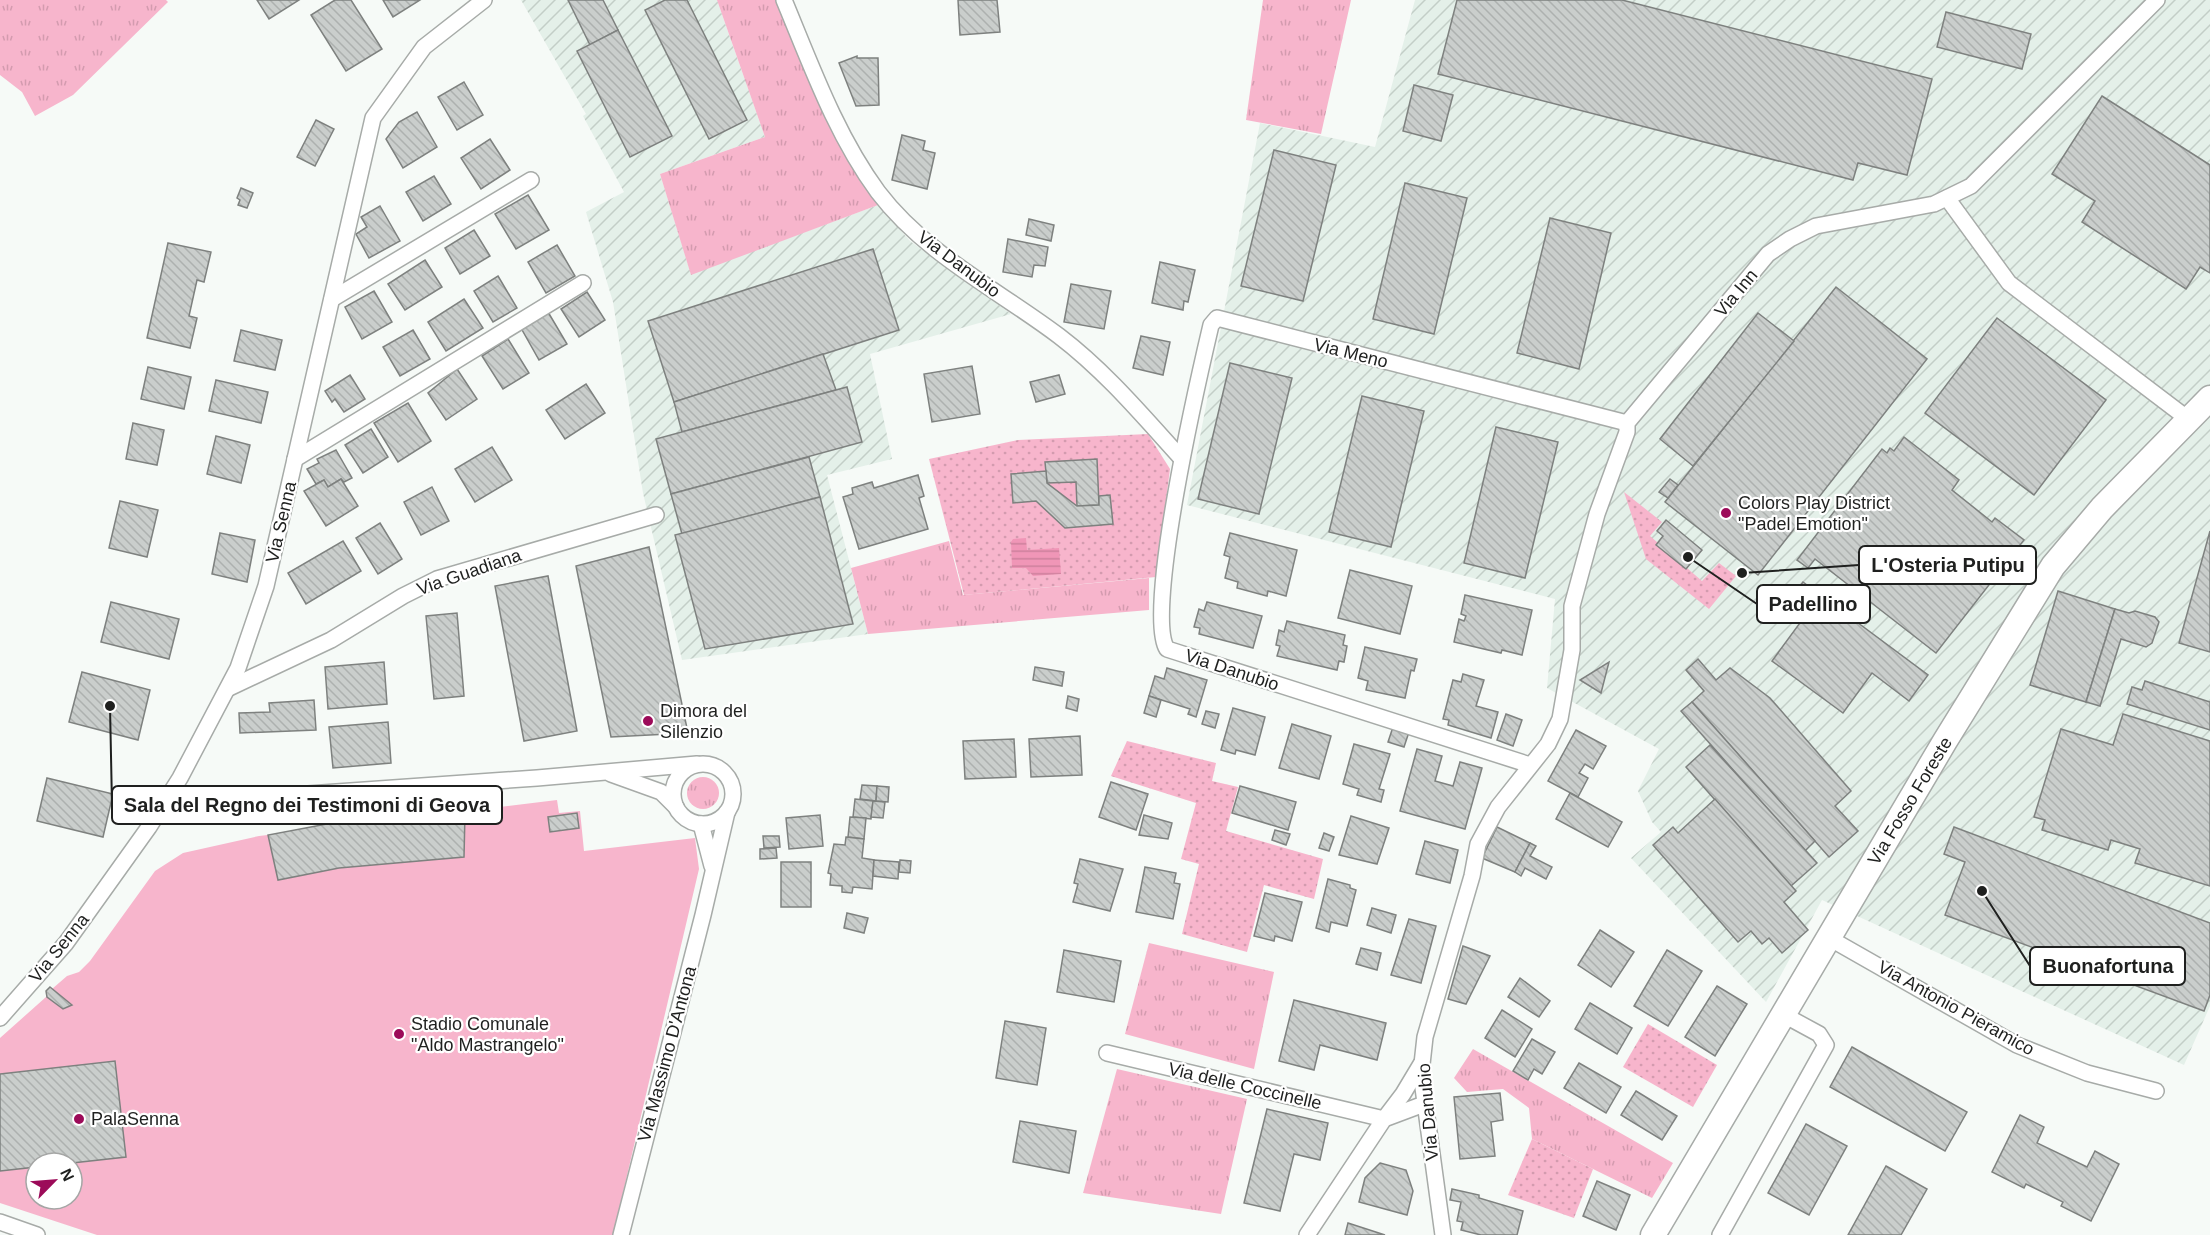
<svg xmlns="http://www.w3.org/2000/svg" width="2210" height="1235" font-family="Helvetica,sans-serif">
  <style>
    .industrial { fill: url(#industrial-furrows) }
    .grass { fill: url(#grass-tufts) }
    .park { fill: url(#park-dots) }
    .pitch { fill: #f7b5cc; fill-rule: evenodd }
    .water { fill: url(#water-rules) }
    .building { fill: url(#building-back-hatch); stroke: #7e817f; stroke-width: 1.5 }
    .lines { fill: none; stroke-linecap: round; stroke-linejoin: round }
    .minor-casing { stroke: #a7aba8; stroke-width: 18 }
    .primary-casing { stroke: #a7aba8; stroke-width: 27 }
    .minor { stroke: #fff; stroke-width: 15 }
    .primary { stroke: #fff; stroke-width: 24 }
    .poi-dot { fill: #9c0b59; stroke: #fff; stroke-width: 2 }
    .labels { text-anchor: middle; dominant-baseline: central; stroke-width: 4.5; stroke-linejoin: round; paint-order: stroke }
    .street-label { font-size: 18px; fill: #1f201f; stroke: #fff }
    .poi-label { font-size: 18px; fill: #1f201f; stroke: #fff; text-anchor: start }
    .leader { fill: none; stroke: #1f201f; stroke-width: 2 }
    .callout-dot { fill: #1f201f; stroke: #fff; stroke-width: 2 }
    .callout { fill: #fff; stroke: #1f201f; stroke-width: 2 }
    .callout-label { font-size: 20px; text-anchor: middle; font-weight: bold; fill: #1f201f }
  </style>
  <defs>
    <pattern id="industrial-furrows" width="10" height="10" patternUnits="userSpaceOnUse" patternTransform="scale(1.5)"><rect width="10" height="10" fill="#e4f0e9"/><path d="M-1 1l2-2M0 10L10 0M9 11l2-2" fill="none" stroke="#c3cec7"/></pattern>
    <pattern id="grass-tufts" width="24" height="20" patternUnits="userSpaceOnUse" patternTransform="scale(1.5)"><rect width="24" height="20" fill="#f7b5cc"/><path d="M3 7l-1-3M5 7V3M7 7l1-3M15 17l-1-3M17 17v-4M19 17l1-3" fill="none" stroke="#d39baf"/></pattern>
    <pattern id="park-dots" width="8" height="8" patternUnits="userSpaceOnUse" patternTransform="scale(1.5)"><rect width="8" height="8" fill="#f7b5cc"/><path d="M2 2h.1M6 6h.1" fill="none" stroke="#d39baf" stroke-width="1.8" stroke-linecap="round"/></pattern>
    <pattern id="water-rules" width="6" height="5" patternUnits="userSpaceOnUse" patternTransform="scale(1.5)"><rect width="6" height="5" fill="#f096b7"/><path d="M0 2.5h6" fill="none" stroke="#cd819d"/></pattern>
    <pattern id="building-back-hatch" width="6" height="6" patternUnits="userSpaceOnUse" patternTransform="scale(1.5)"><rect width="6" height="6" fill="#cacecc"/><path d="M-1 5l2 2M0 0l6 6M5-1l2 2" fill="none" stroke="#adb1af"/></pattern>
  </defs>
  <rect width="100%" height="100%" fill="#f6faf7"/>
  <g class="industrial">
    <polygon points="521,0 717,0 765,137 660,174 691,274 878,205 910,241 1011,314 870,354 892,459 827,475 868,634 682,660 643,493 613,302 586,212 624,192 583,116 586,114"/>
    <polygon points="1415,0 2210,0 2210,1006 2184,1065 1822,900 1766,1002 1631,858 1661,832 1652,822 1638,791 1659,749 1547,688 1555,599 1187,505 1260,123 1375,147"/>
  </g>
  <g class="grass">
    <polygon points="0,0 166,0 168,2 73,95 35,116 22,92 0,75"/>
    <polygon points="717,0 781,0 825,112 878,205 691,275 660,174 765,137"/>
    <polygon points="1263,0 1351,0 1321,134 1246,120"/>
    <polygon points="949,541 963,595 1149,578 1149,610 868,634 851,568"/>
    <circle cx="703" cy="793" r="16"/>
    <polygon points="1149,943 1274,972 1254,1069 1125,1034"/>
    <polygon points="1473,1049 1673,1163 1652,1198 1532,1139 1529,1108 1503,1089 1467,1092 1454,1078"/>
    <polygon points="1117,1069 1247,1099 1221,1214 1083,1193"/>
  </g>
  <g class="park">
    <polygon points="1148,434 1170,469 1156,577 964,595 929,459 1018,440"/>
    <polygon points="1624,492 1662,522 1650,536 1702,581 1719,563 1736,576 1709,609 1646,559"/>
    <polygon points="1127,741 1216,763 1212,781 1238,787 1226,831 1323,859 1314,899 1264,885 1247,952 1182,934 1199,864 1181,859 1196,803 1111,776"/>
    <polygon points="1648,1024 1717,1065 1693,1107 1623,1067"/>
    <polygon points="1532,1139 1593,1169 1574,1218 1508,1195"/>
  </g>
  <path class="pitch" d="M557 800 559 813 580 811 584 851 695 838 699 869 613 1235H97L0 1203V1038L46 997V991L50 987 52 989 67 976 79 972 90 961 155 871 183 853 259 836ZM36 1163H72V1199H36Z"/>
  <polygon class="water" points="1026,538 1027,550 1059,548 1061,574 1033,576 1026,568 1012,568 1011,542 1013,539"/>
  <g class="building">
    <polygon points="257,0 299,0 269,19"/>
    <polygon points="335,0 351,0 382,49 346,71 311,15"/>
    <polygon points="383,0 420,0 393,17"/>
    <polygon points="568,0 603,0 618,30 590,45"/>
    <polygon points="665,0 687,0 747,120 709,139 645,10"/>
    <polygon points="958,0 997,0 1000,32 960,35"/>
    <polygon points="1457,0 1622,0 1932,79 1907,175 1858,163 1853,180 1438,74"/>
    <polygon points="1946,12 2031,34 2022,69 1937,47"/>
    <polygon points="618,30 672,136 630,157 577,51"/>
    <polygon points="857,56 857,58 878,58 879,105 856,106 839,63"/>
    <polygon points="464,82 483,115 457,130 438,97"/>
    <polygon points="1414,85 1453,95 1441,141 1403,131"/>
    <polygon points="2102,96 2210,165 2210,273 2200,267 2186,289 2082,222 2095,201 2052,174"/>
    <polygon points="417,112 437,147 403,168 386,139 399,122"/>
    <polygon points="316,120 334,129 315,166 297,157"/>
    <polygon points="902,135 925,141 923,150 935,153 927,189 892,180"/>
    <polygon points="490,139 510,170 481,189 461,158"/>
    <polygon points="1274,150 1336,165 1303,301 1241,286"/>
    <polygon points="434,176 451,204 423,221 406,192"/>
    <polygon points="1405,183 1467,198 1434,334 1373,319"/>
    <polygon points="241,188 253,193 247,208 238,205 240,200 237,198"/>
    <polygon points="528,195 549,230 516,249 495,214"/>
    <polygon points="380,206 400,241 369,258 356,234 367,227 361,217"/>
    <polygon points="1550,218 1611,233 1579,369 1517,353"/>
    <polygon points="1029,219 1054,225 1051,241 1026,235"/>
    <polygon points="474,230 490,256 460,274 445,248"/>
    <polygon points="1008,239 1048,247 1045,266 1034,265 1032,277 1003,272"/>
    <polygon points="168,243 211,252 204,282 197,280 189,316 197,318 190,348 147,338"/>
    <polygon points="557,245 575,276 546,293 528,262"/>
    <polygon points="873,249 899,330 674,402 648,321"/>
    <polygon points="425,260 442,287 405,310 388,284"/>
    <polygon points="1160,262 1195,270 1188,302 1184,301 1183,310 1152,303"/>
    <polygon points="498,276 517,308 493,322 474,291"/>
    <polygon points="1071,284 1111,291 1104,329 1064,322"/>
    <polygon points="1836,287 1927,359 1758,575 1665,502"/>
    <polygon points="374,291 392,322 362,339 345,307"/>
    <polygon points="587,292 605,320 579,337 561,309"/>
    <polygon points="464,299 483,328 446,351 428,322"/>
    <polygon points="548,312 567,344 539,360 521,328"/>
    <polygon points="1758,313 1794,341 1693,466 1660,439"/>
    <polygon points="1997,318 2106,400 2034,495 1925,413"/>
    <polygon points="241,330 282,340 275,370 234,361"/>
    <polygon points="413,330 430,359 400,376 383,347"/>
    <polygon points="1141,336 1170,342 1163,375 1133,368"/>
    <polygon points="508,339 529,373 503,389 482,356"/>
    <polygon points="823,354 836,390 682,432 674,402"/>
    <polygon points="1230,363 1292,378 1259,514 1198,499"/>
    <polygon points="972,366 980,414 932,422 924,374"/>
    <polygon points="148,367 191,377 184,409 141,399"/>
    <polygon points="457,369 477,399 446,420 428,393"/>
    <polygon points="350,375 365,399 344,412 335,399 332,402 325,391"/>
    <polygon points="1059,375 1065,394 1036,402 1030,382"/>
    <polygon points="216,380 268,392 261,423 209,411"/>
    <polygon points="586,384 605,413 565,439 546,410"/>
    <polygon points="847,387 862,442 671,494 656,439"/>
    <polygon points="1362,396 1424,411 1391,547 1329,532"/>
    <polygon points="408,403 431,441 398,462 374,423"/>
    <polygon points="133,423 164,430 157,465 126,459"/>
    <polygon points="1496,427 1558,442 1525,578 1464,563"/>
    <polygon points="371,429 388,457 363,473 345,445"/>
    <polygon points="216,436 250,445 241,483 207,474"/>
    <polygon points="1904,437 1959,480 1952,490 1992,522 1995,518 2024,540 1936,653 1815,559 1808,568 1797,560 1882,449 1887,453 1890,448 1894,451"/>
    <polygon points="492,447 512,480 475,502 455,469"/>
    <polygon points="336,450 352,478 344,482 341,479 328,487 324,480 316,484 307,469 319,463 317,459"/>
    <polygon points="809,457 820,497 682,534 671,494"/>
    <polygon points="1097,459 1099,505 1077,506 1076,482 1047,483 1045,462"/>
    <polygon points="1046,471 1047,483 1077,506 1099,505 1099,496 1110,495 1113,524 1065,528 1036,501 1013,503 1011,474"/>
    <polygon points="918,475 924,496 919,498 928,529 859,549 843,497 853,494 852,488 872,482 874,488"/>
    <polygon points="341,479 358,506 326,526 304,491 324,480 328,487"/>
    <polygon points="1670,479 1678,485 1668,498 1659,492"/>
    <polygon points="432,487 449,521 421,535 404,502"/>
    <polygon points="820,497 853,624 705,649 675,535"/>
    <polygon points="120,501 158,510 147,557 109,548"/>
    <polygon points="1666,520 1702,550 1686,569 1656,545 1663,536 1657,531"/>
    <polygon points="380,523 402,559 378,574 356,538"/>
    <polygon points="2210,531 2210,652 2179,643"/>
    <polygon points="220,533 255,540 247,582 212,574"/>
    <polygon points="1230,533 1297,550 1286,596 1268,591 1267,596 1237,588 1238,582 1225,578 1230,557 1224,555"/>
    <polygon points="343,541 361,571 306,604 288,573"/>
    <polygon points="649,547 688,733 611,737 576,566"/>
    <polygon points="1350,570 1412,586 1400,634 1338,618"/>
    <polygon points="548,576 577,731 524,741 495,586"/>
    <polygon points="1803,582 1928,675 1909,701 1872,673 1843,713 1772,661 1811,608 1793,595"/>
    <polygon points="2058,591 2115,609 2086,702 2030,685"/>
    <polygon points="1465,595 1532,610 1522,655 1502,650 1501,653 1454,642 1459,619 1464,621 1466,616 1461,614"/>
    <polygon points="111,602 179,619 169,659 101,642"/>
    <polygon points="1207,602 1262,616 1253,648 1199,634 1200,628 1194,627 1199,609 1204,611"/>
    <polygon points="2115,609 2129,613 2135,611 2155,617 2159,622 2152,643 2146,647 2121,639 2100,706 2086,702"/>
    <polygon points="457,613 464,696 434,699 426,616"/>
    <polygon points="1287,621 1345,635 1343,645 1347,646 1344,662 1339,661 1337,670 1277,656 1280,646 1276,645 1279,630 1284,632"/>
    <polygon points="1365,647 1417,659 1414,671 1411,670 1405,698 1366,690 1368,681 1358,678"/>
    <polygon points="1698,659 1716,680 1730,668 1770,698 1851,791 1835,806 1858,831 1829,857 1692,702 1704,691 1686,670"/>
    <polygon points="384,662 387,704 328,709 325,667"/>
    <polygon points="1609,662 1601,693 1580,680"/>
    <polygon points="1035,667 1064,672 1062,686 1033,680"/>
    <polygon points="1167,668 1207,680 1196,717 1188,714 1190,709 1149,696 1155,676 1164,679"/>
    <polygon points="82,672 150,690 138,740 69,722"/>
    <polygon points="1463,674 1484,680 1476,706 1498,712 1491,738 1448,725 1449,720 1443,719 1453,680 1461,682"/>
    <polygon points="2145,681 2210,702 2210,730 2127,704 2132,687 2142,690"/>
    <polygon points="1068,696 1079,699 1077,711 1066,708"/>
    <polygon points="1149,696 1161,700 1156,717 1144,713"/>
    <polygon points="314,700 316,730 240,733 239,713 270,712 269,703"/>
    <polygon points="1692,702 1815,841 1805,851 1681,711"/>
    <polygon points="1233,708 1265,717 1255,755 1236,750 1235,754 1221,750"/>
    <polygon points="1206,711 1219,714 1215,728 1202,724"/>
    <polygon points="1506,714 1522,720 1513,746 1497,740"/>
    <polygon points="2123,714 2210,741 2210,886 2135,863 2140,849 2111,840 2108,850 2042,830 2045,820 2034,817 2061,729 2113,745"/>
    <polygon points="388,722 391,763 333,768 329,727"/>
    <polygon points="1292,724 1331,736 1319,779 1279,768"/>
    <polygon points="1393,727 1409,732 1404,747 1388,742"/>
    <polygon points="1576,730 1606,746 1593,769 1585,764 1579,773 1588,778 1578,797 1548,781"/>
    <polygon points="1080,736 1082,775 1031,777 1029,739"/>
    <polygon points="1014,739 1016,777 965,779 963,741"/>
    <polygon points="1354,744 1390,754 1379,789 1384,790 1381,802 1357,795 1359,789 1343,784"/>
    <polygon points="1710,745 1817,863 1791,886 1686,767"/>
    <polygon points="1417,749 1442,756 1435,781 1453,786 1460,762 1482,768 1465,829 1400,811"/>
    <polygon points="47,778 113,794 103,837 37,821"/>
    <polygon points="1111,782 1148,794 1136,830 1099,817"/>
    <polygon points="862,785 877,786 876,801 860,799"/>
    <polygon points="877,786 889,787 888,802 876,801"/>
    <polygon points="1240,786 1296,802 1288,830 1232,813"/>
    <polygon points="1570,793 1622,822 1608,847 1556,819"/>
    <polygon points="855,799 873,801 871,819 853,817"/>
    <polygon points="1715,799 1796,891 1784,902 1808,930 1782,953 1769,938 1762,944 1751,931 1738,942 1653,845 1673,827 1678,833"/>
    <polygon points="873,801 885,802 883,818 871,817"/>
    <polygon points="465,813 464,857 339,868 278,880 268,835 332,823"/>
    <polygon points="577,813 579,828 550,832 548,817"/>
    <polygon points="820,815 823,846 789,849 786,818"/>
    <polygon points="1144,815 1172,823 1168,839 1139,835"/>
    <polygon points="1351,816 1389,828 1377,864 1339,855"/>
    <polygon points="850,817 866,818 864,839 848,837"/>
    <polygon points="1497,827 1530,843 1515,872 1482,858"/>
    <polygon points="1954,827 2210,923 2210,995 2204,1011 1945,915 1965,862 1944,854"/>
    <polygon points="1275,830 1290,834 1286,845 1272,840"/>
    <polygon points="1324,833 1334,837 1329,851 1319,848"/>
    <polygon points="763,836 779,836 780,847 764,848"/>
    <polygon points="846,837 864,839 862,858 874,860 872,889 853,887 852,893 842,892 842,886 830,885 831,874 828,873 834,844 845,845"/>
    <polygon points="1425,841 1458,850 1450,883 1416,874"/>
    <polygon points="1530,843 1536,846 1530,856 1552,867 1546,879 1525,868 1521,876 1515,872"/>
    <polygon points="776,848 777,858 760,859 760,849"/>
    <polygon points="1080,859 1123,869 1110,911 1073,902 1078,884 1074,883"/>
    <polygon points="874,860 899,862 898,879 873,876"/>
    <polygon points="900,860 911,861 910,873 899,872"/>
    <rect x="781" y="862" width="30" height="45"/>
    <polygon points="1145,867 1176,873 1174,883 1180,884 1173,919 1136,912"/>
    <polygon points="1328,879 1350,885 1350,888 1356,890 1347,926 1331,922 1329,932 1316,928"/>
    <polygon points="1265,893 1302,902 1292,941 1275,936 1274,941 1254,936"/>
    <polygon points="1372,908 1396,915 1391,933 1367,925"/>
    <polygon points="847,913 868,918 864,933 844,928"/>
    <polygon points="1409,919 1436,926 1421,983 1391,975"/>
    <polygon points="1600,930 1634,952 1611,987 1578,965"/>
    <polygon points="1463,946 1490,956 1466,1004 1448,999"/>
    <polygon points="1361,948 1381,953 1377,970 1356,964"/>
    <polygon points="1064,950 1121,961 1114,1002 1057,992"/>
    <polygon points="1667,950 1702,971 1668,1026 1634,1006"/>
    <polygon points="1520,978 1550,1001 1539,1017 1508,997"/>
    <polygon points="1717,986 1747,1004 1715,1056 1685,1037"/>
    <polygon points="50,987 72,1005 63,1009 47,997 46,991"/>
    <polygon points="1294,1000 1386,1023 1377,1060 1320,1045 1314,1070 1279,1061"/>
    <polygon points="1590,1003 1632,1028 1617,1054 1575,1029"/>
    <polygon points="1502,1010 1532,1029 1515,1057 1485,1038"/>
    <polygon points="1005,1021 1046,1028 1037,1085 996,1078"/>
    <polygon points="1532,1039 1555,1052 1542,1074 1534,1069 1528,1080 1513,1071"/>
    <polygon points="1852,1047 1967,1112 1945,1151 1830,1087"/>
    <polygon points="115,1061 126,1157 72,1163 36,1163 36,1167 0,1171 0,1074"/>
    <polygon points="1579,1063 1621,1087 1606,1113 1564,1088"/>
    <polygon points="1636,1091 1677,1116 1662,1140 1621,1115"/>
    <polygon points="1500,1093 1503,1120 1491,1122 1495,1156 1460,1159 1454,1097"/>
    <polygon points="1267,1109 1328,1123 1320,1160 1294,1154 1280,1211 1244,1203"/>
    <polygon points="2020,1115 2044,1127 2037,1143 2087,1167 2095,1151 2119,1164 2091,1221 2061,1206 2063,1202 2026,1184 2024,1188 1992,1172"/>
    <polygon points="1020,1121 1076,1131 1069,1173 1013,1162"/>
    <polygon points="1806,1124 1847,1146 1809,1215 1768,1193"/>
    <polygon points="1380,1163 1406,1170 1413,1191 1407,1215 1359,1202 1365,1178"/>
    <polygon points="1886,1166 1927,1189 1901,1235 1848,1235"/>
    <polygon points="1597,1181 1630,1195 1616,1230 1583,1216"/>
    <polygon points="1452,1189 1479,1195 1479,1198 1523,1211 1517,1235 1481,1235 1461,1230 1463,1222 1457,1221 1461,1202 1450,1200"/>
    <polygon points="1348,1223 1385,1235 1345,1235"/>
  </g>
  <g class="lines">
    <defs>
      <g id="minor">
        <path d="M784 0C811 65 836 135 878 192 925 254 998 290 1059 336 1105 371 1142 415 1181 458"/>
        <polyline points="1947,198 2009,283 2188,419"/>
        <polyline points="332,299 531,180"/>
        <polyline points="295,459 583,283"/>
        <polyline points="229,688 331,640 403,596 437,579 656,515"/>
        <circle cx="703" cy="794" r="30"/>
        <path d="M1530 765 1167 649C1144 614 1199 376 1211 325L1217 318 1627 423"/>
        <polyline points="611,774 661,792 676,807"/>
        <polyline points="164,804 537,778 697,764"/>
        <polyline points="701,824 712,866"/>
        <polyline points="1829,938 2017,1045 2087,1073 2156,1091"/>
        <polyline points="0,1018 66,943 149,827 180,778 238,668 266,586 373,118 424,47 484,0"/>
        <polyline points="1107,1053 1384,1119 1403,1094 1421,1064"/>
        <polyline points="0,1222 37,1235"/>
        <polyline points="621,1235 703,915 727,812"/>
        <polyline points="1307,1235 1384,1119 1424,1104"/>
        <polyline points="1443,1235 1421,1073 1425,1037 1472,876 1478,844 1498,807 1548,744 1560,719 1572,650 1572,606 1597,514 1627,432 1627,423 1768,254 1790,239 1816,226 1934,204 1971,186 2157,0"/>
        <polyline points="1720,1235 1826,1045 1819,1034 1784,1015"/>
      </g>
      <polyline id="primary" points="1653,1235 1945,741 2053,566 2102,508 2210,398"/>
    </defs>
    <use href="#minor" class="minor-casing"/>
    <use href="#primary" class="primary-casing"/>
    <use href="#minor" class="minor"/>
    <use href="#primary" class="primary"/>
  </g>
  <g class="poi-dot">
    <circle cx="1726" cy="513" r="6"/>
    <circle cx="648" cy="721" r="6"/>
    <circle cx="399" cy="1034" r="6"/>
    <circle cx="79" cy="1119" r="6"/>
  </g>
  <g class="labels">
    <g class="street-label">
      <text transform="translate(959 264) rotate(37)">Via Danubio</text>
      <text transform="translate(1736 293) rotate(-50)">Via Inn</text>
      <text transform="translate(1351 353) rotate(14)">Via Meno</text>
      <text transform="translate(281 522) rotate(-77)">Via Senna</text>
      <text transform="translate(469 572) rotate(-19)">Via Guadiana</text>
      <text transform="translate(1232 670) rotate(18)">Via Danubio</text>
      <text transform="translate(1910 801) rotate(-59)">Via Fosso Foreste</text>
      <text transform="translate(59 948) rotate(-51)">Via Senna</text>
      <text transform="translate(1956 1008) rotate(29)">Via Antonio Pieramico</text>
      <text transform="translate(667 1054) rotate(-75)">Via Massimo D'Antona</text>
      <text transform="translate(1245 1086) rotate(13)">Via delle Coccinelle</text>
      <text transform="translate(1428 1112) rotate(-95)">Via Danubio</text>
    </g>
    <g class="poi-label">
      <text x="1738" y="503">Colors Play District<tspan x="1738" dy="21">"Padel Emotion"</tspan></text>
      <text x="660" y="711">Dimora del<tspan x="660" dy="21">Silenzio</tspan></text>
      <text x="411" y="1024">Stadio Comunale<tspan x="411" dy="21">"Aldo Mastrangelo"</tspan></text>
      <text x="91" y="1119">PalaSenna</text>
    </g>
  </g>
  <path class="leader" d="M1742 573L1859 565M1688 557L1757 604M110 706L112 805M1982 891L2030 966"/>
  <g class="callout-dot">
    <circle cx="1742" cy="573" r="6"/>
    <circle cx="1688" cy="557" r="6"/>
    <circle cx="110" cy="706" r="6"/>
    <circle cx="1982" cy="891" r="6"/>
  </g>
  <g class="callout">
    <rect x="1859" y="546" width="177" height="38" rx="6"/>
    <rect x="1757" y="585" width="113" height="38" rx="6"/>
    <rect x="112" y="786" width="390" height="38" rx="6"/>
    <rect x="2030" y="947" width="155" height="38" rx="6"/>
  </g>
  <g class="callout-label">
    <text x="1948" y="572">L'Osteria Putipu</text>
    <text x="1813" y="611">Padellino</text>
    <text x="307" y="812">Sala del Regno dei Testimoni di Geova</text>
    <text x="2108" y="973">Buonafortuna</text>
  </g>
  <g transform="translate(54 1181) rotate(65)"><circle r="28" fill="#ffffff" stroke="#a5a6a5" stroke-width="1.5"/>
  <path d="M0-4.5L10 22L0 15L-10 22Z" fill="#9c0b59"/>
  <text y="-9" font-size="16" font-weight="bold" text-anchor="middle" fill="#1f201f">N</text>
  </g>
</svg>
